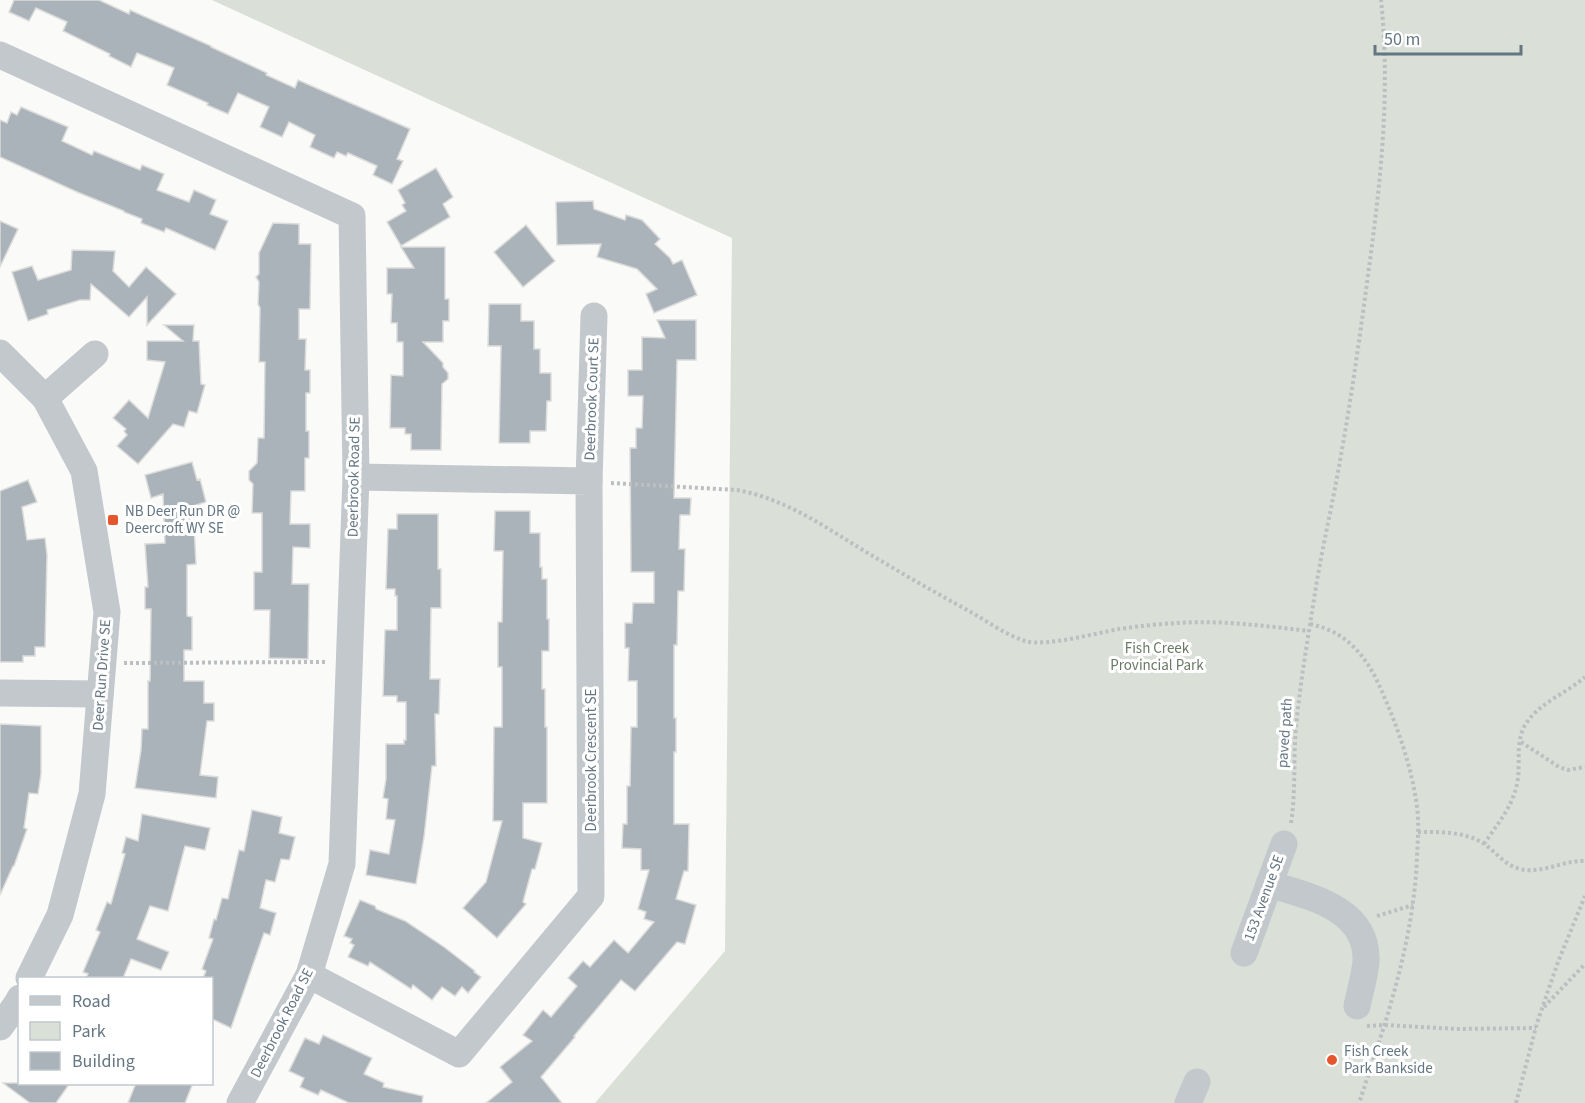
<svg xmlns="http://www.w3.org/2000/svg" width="1585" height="1103" font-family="'Source Sans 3',sans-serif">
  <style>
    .green { fill: #dadfd7 }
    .building { fill: #aab3b9; stroke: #dcdcda; stroke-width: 1.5 }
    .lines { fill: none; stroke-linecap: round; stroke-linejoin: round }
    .path { stroke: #bbbfc2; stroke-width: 4; stroke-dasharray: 3 3; stroke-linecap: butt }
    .minor { stroke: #c3c8cc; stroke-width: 27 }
    .poi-dot { fill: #e4572e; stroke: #fff; stroke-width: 2 }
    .labels { text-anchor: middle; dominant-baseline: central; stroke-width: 6; stroke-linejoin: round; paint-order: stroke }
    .street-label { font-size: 15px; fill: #657683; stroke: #fff }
    .poi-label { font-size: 15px; fill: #657683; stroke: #fff; text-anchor: start }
    .park-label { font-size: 15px; fill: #687a64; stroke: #fff }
  </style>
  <rect width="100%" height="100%" fill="#fafaf8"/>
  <polygon class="green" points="212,0 1585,0 1585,1103 595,1103 725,951 732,238"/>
  <g class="building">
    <polygon points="14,0 99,0 129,14 130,10 211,46 211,47 267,73 266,75 295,88 298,80 410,129 397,159 403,161 392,184 373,175 377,166 348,153 346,156 337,152 334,158 310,147 315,135 289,122 282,137 260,127 269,107 238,93 228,114 207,105 208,103 167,85 174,68 137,53 131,67 109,56 110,54 63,31 67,22 36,8 29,21 9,12"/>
    <polygon points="21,107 68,127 62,141 92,155 94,151 140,170 142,165 164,174 157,190 189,202 194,190 216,200 210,214 228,221 215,250 166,228 164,232 141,223 142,219 124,212 124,211 77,192 0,157 0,120 7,123 11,112 17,115"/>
    <polygon points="436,168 453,197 443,204 450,217 401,246 387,222 406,211 402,205 405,203 398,190"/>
    <polygon points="593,201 594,209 625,220 626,215 642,220 660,239 655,244 670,258 673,264 682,260 697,295 654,313 646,294 657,289 637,269 597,257 601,244 557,245 556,202"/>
    <polygon points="0,221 18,229 0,267"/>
    <polygon points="273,223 299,224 299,244 311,244 310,309 299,309 299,339 306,339 305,370 310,370 310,393 306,393 306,431 309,431 309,458 305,458 305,491 291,491 290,524 310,524 310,548 293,547 292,584 309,584 308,659 269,658 270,610 254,610 254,572 262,572 262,513 252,513 253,484 249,480 249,471 257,463 258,438 264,438 265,362 259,362 260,308 258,304 259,282 256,277 259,274 259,253"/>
    <polygon points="526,225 555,261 523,287 494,252"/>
    <polygon points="401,247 445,247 445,299 449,299 449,321 443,321 443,342 423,342 443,363 443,367 448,373 448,379 442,384 441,450 411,450 411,434 405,434 405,428 390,428 391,375 403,376 403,342 397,342 397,323 391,323 392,294 387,294 387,268 414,268"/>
    <polygon points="72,250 115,251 113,271 129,287 146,267 176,294 147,325 147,297 129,317 91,284 90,300 80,300 47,310 48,314 28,321 12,272 32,266 38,280 71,270"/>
    <polygon points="489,304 521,304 521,321 534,321 534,349 540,349 540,373 551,373 551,401 547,401 546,431 530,431 530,443 499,443 501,346 488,346"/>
    <polygon points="657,320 696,320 696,360 677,360 674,498 691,498 690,515 680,515 679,549 685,549 684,591 678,591 677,645 674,645 674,718 676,718 676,752 674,752 674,824 689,824 688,871 684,871 676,899 696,905 685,944 677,942 635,991 621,980 574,1036 575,1037 541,1077 562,1103 486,1103 512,1082 500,1067 532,1041 523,1035 543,1010 551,1017 577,986 568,978 583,961 590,967 614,940 628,953 654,922 644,919 646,912 638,909 649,870 641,870 641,849 622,848 623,824 627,824 627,786 630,786 631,727 637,727 637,681 628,681 629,648 625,648 625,623 632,623 633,603 654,603 654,572 631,572 630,448 636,448 636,428 642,428 643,396 628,396 628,370 642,370 642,337 665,338"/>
    <polygon points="164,325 194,325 193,341 199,341 201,384 205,385 197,413 189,411 184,427 173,424 138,464 117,446 127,435 124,431 126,429 113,418 129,400 148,418 165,362 147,360 147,341 183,341"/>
    <polygon points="192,462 197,480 200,479 206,502 193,506 196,564 187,565 187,616 192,617 192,650 184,650 184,681 204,681 204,703 214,703 214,721 207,721 200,775 218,777 216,798 135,788 141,750 142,729 148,729 148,681 150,681 151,609 145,609 145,587 148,587 145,544 165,543 163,494 151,498 145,475"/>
    <polygon points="28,480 37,502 22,507 27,540 45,538 47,555 45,647 35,647 35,656 23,656 23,662 0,662 0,491"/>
    <polygon points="495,511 530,511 530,533 540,533 540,567 542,567 542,579 547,579 547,619 549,619 549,651 542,651 542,689 545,689 545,727 547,727 547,803 523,803 523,838 542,843 535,869 532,869 523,902 526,904 497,938 463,908 486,882 502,821 493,821 494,727 502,727 502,667 498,667 498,622 502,622 503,551 494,551"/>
    <polygon points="397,514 438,514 438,569 441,569 441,608 431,608 430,679 440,679 439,714 435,714 436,766 432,766 424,837 416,884 366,875 370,850 389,854 395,820 386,819 388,799 383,798 386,779 386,744 404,744 404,740 406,740 406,702 397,702 397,696 383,696 385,630 397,630 397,596 395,596 395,589 386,589 388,529 397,529"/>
    <polygon points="0,724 41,726 41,774 38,794 29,793 24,828 27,829 14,866 13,866 0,895"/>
    <polygon points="252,810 282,817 279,833 295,837 290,858 289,860 281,859 275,882 266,880 260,908 276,913 270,935 264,933 231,1028 212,1019 212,978 203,978 206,971 202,969 213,939 209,938 214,919 216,920 222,898 228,899 239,850 244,851"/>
    <polygon points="142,814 210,828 205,850 185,846 168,911 150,906 137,939 169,952 161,970 131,959 123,978 86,978 88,974 83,972 100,932 96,930 107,902 111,904 125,854 122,853 126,837 138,841"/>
    <polygon points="360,900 375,906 376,909 405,921 444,947 475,971 474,972 481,977 468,993 462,987 455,996 442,987 432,1000 413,985 411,989 370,962 368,966 348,957 354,945 350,943 352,939 344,936"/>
    <polygon points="323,1035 372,1058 364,1074 384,1083 383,1087 423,1096 422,1103 349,1103 321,1090 318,1095 300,1087 304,1078 289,1071 305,1038 319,1044"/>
    <polygon points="3,1083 70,1083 56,1103 30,1103"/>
    <polygon points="136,1083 193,1083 185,1103 128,1103"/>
  </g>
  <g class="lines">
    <g class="path">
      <path d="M611 483 737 490C787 499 828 529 871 555 903 574 936 593 969 611 987 621 1006 635 1025 641 1045 647 1097 633 1119 629 1139 626 1159 624 1178 623 1223 620 1265 626 1309 631"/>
      <path d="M1310 624C1353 633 1371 664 1386 701 1400 734 1412 770 1417 806 1419 822 1418 839 1417 856 1414 941 1386 1022 1359 1103"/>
      <polyline points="124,663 327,662"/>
      <polyline points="1521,742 1559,767 1568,770 1585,767"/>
      <path d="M1291 823C1296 792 1293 760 1296 728 1300 683 1308 638 1315 593 1321 554 1330 516 1337 477 1351 403 1361 328 1371 253 1382 169 1390 85 1381 0"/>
      <path d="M1418 832C1441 832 1466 831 1486 845 1498 855 1508 868 1525 870 1546 872 1565 860 1585 861"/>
      <path d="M1484 844C1498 823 1515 804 1518 778 1520 762 1516 743 1524 727 1537 703 1566 694 1585 677"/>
      <polyline points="1377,916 1413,905"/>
      <polyline points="1544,1007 1585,964"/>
      <polyline points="1367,1026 1385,1025 1457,1029 1536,1028"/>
      <polyline points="1516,1103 1537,1023 1558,962 1585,896"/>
    </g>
    <g class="minor">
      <polyline points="0,55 352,216 356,477 342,864 309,975 240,1103"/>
      <polyline points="0,353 45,398 84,471 107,612 92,794 60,915 29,978"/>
      <polyline points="45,398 95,354"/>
      <polyline points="589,481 594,316"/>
      <polyline points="0,693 100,694"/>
      <path d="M1269 884C1308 896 1368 908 1366 961 1365 976 1360 991 1357 1006"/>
      <polyline points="1244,953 1284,844"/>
      <polyline points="309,975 459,1054 591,896 589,481 356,477"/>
      <polyline points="0,1027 16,1005 20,998"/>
      <polyline points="1188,1103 1197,1082"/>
    </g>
  </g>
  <g class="poi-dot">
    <rect x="107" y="514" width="12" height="12" rx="3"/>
    <circle cx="1332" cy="1060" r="6"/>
  </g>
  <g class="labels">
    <g class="street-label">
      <text transform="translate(592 399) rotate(-88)">Deerbrook Court SE</text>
      <text transform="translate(354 477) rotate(-89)">Deerbrook Road SE</text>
      <text transform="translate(102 675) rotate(-86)">Deer Run Drive SE</text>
      <text transform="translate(1285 733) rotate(-86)">paved path</text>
      <text transform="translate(591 760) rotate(-90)">Deerbrook Crescent SE</text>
      <text transform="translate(1264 898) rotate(-70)">153 Avenue SE</text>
      <text transform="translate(282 1023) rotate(-63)">Deerbrook Road SE</text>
    </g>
    <g class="poi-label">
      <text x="125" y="511">NB Deer Run DR @<tspan x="125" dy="17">Deercroft WY SE</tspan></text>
      <text x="1344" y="1051">Fish Creek<tspan x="1344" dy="17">Park Bankside</tspan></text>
    </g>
    <g class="park-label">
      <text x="1157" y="648">Fish Creek<tspan x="1157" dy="17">Provincial Park</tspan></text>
    </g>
  </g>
  <rect x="18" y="977" width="195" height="108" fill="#ffffff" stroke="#c1c8cd" stroke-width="1.5"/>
  <rect x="30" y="996" width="30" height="9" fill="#c3c8cc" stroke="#c1c8cd" stroke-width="1.5"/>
  <text x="72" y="1007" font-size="18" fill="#657683">Road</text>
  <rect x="30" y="1022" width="30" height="18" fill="#dadfd7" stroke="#c1c8cd" stroke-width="1.5"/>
  <text x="72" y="1037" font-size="18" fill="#657683">Park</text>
  <rect x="30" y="1052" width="30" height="18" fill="#aab3b9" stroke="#c1c8cd" stroke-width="1.5"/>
  <text x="72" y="1067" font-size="18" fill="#657683">Building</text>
  <path d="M1375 45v9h146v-9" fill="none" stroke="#657683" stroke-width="3"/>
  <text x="1384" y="45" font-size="18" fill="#657683" stroke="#ffffff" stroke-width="4.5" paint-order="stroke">50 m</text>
</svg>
